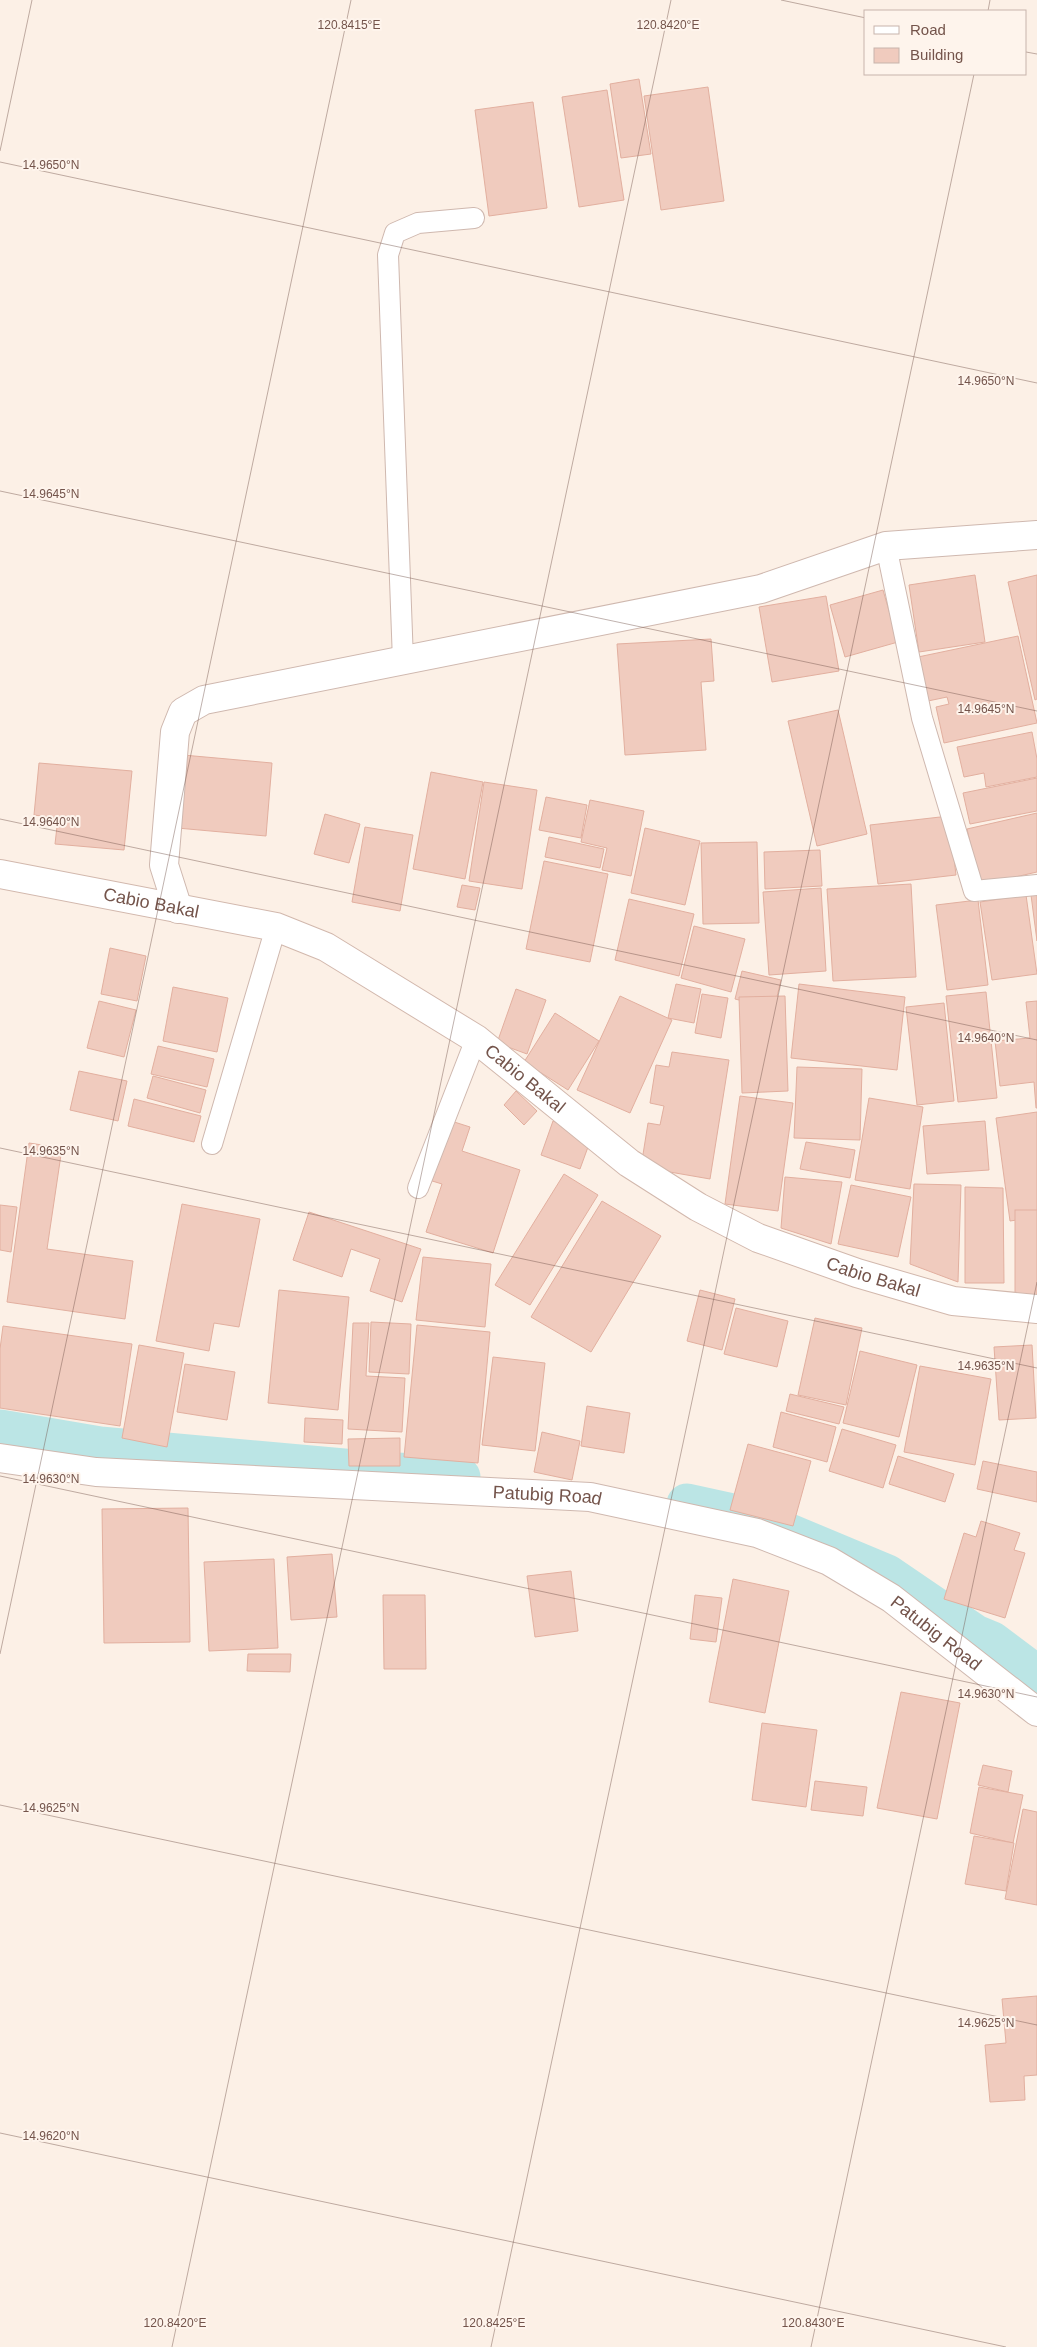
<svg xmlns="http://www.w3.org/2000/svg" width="1037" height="2347" font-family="Helvetica,sans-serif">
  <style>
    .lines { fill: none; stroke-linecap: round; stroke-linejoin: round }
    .canal { stroke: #bbe5e5; stroke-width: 41 }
    .building { fill: #f0cbbe; stroke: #e2af9f }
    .lane-casing { stroke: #cfb8af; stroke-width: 22 }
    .street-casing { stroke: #cfb8af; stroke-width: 30 }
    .secondary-casing { stroke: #d2b8ad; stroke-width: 30 }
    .lane { stroke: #fff; stroke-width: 20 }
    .street { stroke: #fff; stroke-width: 28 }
    .secondary { stroke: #fff; stroke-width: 28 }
    .ticks { fill: none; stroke: #74544b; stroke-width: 1; stroke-opacity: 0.45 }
    .labels { text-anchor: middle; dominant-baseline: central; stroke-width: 4; stroke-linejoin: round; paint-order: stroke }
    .street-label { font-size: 18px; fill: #74544b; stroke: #fef4ec }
    .ticks-label { font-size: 12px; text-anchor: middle; fill: #74544b; stroke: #fef4ec; stroke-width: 4; stroke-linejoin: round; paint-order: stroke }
  </style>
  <rect width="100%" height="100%" fill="#fcf0e6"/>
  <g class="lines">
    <g class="canal">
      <polyline points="0,1430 100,1447 366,1471 460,1477"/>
      <polyline points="687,1504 751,1518 887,1575 975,1635 992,1642 1037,1676"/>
    </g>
  </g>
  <g class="building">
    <polygon points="639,79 651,154 621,158 610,84"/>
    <polygon points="708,87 724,201 661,210 644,96"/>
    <polygon points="607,90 624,200 579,207 562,97"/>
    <polygon points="533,102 547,208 489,216 475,110"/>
    <polygon points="975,575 985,642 919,652 909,585"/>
    <polygon points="1037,575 1037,699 1035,700 1008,582"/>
    <polygon points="883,590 898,642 845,657 830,605"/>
    <polygon points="826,596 839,671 772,682 759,607"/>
    <polygon points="1018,636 1037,723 944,743 936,707 949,704 947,697 928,701 918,657"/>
    <polygon points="711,639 714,681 701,682 706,750 625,755 617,644"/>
    <polygon points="838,710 867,834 817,846 788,721"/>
    <polygon points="1032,732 1037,759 1037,777 986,787 984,773 964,777 957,747"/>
    <polygon points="183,755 272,763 266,836 177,828"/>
    <polygon points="39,763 132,771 124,850 55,844 58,818 34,815"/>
    <polygon points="431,772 483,782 465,879 413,869"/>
    <polygon points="1037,778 1037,811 970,824 963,793"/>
    <polygon points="484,782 537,790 522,889 469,881"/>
    <polygon points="546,797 587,805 581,838 539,830"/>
    <polygon points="590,800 644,811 631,876 602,870 607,848 581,842"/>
    <polygon points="1037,813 1037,872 980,885 967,829"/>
    <polygon points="325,814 360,824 349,863 314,854"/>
    <polygon points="949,816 956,875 878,884 870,825"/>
    <polygon points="365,827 413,835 400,911 352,902"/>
    <polygon points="645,828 700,841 685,905 631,893"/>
    <polygon points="549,837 604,849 600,868 545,857"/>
    <polygon points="757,842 759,923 703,924 701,843"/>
    <polygon points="820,850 822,886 765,889 764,852"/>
    <polygon points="544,861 608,874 590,962 526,949"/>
    <polygon points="911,884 916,977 833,981 827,889"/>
    <polygon points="462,885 480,888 475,910 457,907"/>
    <polygon points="821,888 826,971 769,975 763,892"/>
    <polygon points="1037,894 1037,941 1031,895"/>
    <polygon points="1026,895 1037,974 992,980 980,902"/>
    <polygon points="629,899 694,914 679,976 615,960"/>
    <polygon points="978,900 988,985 947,990 936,905"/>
    <polygon points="694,926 745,939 731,992 681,978"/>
    <polygon points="110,948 146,956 137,1001 101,994"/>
    <polygon points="742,971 781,980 774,1009 735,999"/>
    <polygon points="676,984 701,989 694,1023 668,1018"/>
    <polygon points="799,984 905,997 897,1070 791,1058"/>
    <polygon points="173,987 228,998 217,1052 163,1041"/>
    <polygon points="516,989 546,1000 527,1054 497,1043"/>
    <polygon points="986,992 997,1098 958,1102 946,996"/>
    <polygon points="702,994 728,998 721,1038 695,1033"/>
    <polygon points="620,996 672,1020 630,1113 577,1090"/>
    <polygon points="785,996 788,1091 742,1093 739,997"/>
    <polygon points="99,1001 136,1010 124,1057 87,1048"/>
    <polygon points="1037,1001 1037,1108 1036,1108 1034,1082 1000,1086 995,1041 1030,1038 1026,1002"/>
    <polygon points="944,1003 954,1101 917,1105 906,1007"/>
    <polygon points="555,1013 599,1041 568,1090 524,1062"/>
    <polygon points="158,1046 214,1059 207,1087 151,1074"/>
    <polygon points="672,1052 729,1060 710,1179 641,1167 648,1123 660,1125 664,1106 650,1103 656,1065 669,1067"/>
    <polygon points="797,1067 862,1069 860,1140 794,1138"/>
    <polygon points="79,1071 127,1081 118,1121 70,1110"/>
    <polygon points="153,1076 206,1090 200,1113 147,1098"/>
    <polygon points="516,1091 537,1111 524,1125 504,1105"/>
    <polygon points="740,1096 793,1103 778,1211 725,1204"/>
    <polygon points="869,1098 923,1107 910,1189 855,1180"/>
    <polygon points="134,1099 201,1116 194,1142 128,1126"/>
    <polygon points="1037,1112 1037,1217 1010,1221 996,1118"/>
    <polygon points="448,1120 470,1127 462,1151 520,1170 493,1253 426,1232 442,1184 429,1180"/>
    <polygon points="553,1121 592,1136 580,1169 541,1155"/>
    <polygon points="985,1121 989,1170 927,1174 923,1126"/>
    <polygon points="806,1142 855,1150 850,1178 800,1169"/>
    <polygon points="29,1143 62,1148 47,1249 133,1261 125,1319 7,1302"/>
    <polygon points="564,1174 598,1195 530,1305 495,1285"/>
    <polygon points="785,1177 842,1182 831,1244 781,1228"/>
    <polygon points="914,1184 961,1185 958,1282 910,1264"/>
    <polygon points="851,1185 911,1197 898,1257 838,1244"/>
    <polygon points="965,1187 1003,1188 1004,1283 965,1283"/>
    <polygon points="602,1201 661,1236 591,1352 531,1317"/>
    <polygon points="182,1204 260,1219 239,1327 214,1323 209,1351 156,1341"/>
    <polygon points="0,1205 17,1207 11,1252 0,1250"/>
    <rect x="1015" y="1210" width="22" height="90"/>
    <polygon points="309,1212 421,1249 402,1302 370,1291 380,1259 351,1249 342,1277 293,1260"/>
    <polygon points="423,1257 491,1264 485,1327 416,1320"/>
    <polygon points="279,1290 349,1297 338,1410 268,1403"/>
    <polygon points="700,1290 735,1299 722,1350 687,1341"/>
    <polygon points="736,1308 788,1321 777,1367 724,1354"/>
    <polygon points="815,1318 862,1328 846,1405 798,1395"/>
    <polygon points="371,1322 411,1324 409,1374 369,1372"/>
    <polygon points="353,1323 369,1323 366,1376 405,1378 402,1432 348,1429"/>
    <polygon points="417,1325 490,1332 478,1463 404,1457"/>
    <polygon points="3,1326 132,1344 120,1426 0,1408 0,1349"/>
    <polygon points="139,1345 184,1353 167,1447 122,1438"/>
    <polygon points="1032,1345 1036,1418 999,1420 994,1347"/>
    <polygon points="860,1351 917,1365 899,1437 843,1423"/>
    <polygon points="493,1357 545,1363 535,1451 482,1445"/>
    <polygon points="185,1364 235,1372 227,1420 177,1412"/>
    <polygon points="920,1366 991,1379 975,1465 904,1452"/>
    <polygon points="790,1394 844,1407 839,1424 786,1411"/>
    <polygon points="587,1406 630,1413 624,1453 581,1446"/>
    <polygon points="781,1412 836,1427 827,1462 773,1447"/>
    <polygon points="305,1418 343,1420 342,1444 304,1442"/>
    <polygon points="842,1429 896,1445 883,1488 829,1471"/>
    <polygon points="542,1432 580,1441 572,1480 534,1472"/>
    <polygon points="400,1438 400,1466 349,1466 348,1439"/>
    <polygon points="748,1444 811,1461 793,1526 730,1510"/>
    <polygon points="898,1456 954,1474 945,1502 889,1484"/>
    <polygon points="983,1461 1037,1472 1037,1502 977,1489"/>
    <polygon points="188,1508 190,1642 104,1643 102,1509"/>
    <polygon points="981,1521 1020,1533 1014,1550 1025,1553 1005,1618 944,1599 964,1533 976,1537"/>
    <polygon points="332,1554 337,1617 291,1620 287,1557"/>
    <polygon points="274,1559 278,1648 209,1651 204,1562"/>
    <polygon points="571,1571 578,1631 535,1637 527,1576"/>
    <polygon points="733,1579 789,1591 765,1713 709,1702"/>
    <polygon points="383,1595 425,1595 426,1669 384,1669"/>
    <polygon points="695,1595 722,1598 716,1642 690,1639"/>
    <polygon points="248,1654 291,1654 290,1672 247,1671"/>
    <polygon points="901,1692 960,1703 937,1819 877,1808"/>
    <polygon points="762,1723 817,1730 806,1807 752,1800"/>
    <polygon points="983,1765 1012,1771 1008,1792 978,1785"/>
    <polygon points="815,1781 867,1787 863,1816 811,1810"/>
    <polygon points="979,1787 1023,1795 1013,1843 970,1833"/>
    <polygon points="1023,1809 1037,1812 1037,1905 1005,1899"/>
    <polygon points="974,1836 1014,1843 1006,1891 965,1884"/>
    <polygon points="1037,1996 1037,2075 1024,2076 1025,2100 990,2102 985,2045 1006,2043 1002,1999"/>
  </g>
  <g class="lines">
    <defs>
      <g id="lane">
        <polyline points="886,546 922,718 974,891 1037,885"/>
        <polyline points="403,661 388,255 395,233 418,223 474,218"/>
        <polyline points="212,1144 276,927"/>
        <polyline points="418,1188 476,1039"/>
      </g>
      <g id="street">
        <polyline points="178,909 164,865 175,732 183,712 204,700 761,589 886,546 1037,535"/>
        <path id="s1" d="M0 1458 96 1472 590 1497 757 1533 829 1561 891 1598 1037 1712"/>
      </g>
      <g id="secondary">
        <path id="s2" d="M0 874 276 927 326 947 476 1039 629 1163 698 1207 758 1238 857 1273 953 1301 1037 1309"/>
      </g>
    </defs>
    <use href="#lane" class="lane-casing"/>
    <use href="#street" class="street-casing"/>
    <use href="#secondary" class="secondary-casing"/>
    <use href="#lane" class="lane"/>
    <use href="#street" class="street"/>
    <use href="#secondary" class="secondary"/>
  </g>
  <path class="ticks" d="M781 0 866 18M988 11 990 0M1026 52 1037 54M0 151 32 0M0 162 1037 383M0 491 1037 711M0 819 1037 1040M0 1148 1037 1368M0 1476 1037 1697M0 1654 351 0M0 1805 1037 2025M0 2133 1006 2347M172 2347 671 0M491 2347 974 74M811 2347 1037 1282"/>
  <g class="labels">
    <g class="street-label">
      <text stroke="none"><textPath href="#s2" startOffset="154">Cabio Bakal</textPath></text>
      <text stroke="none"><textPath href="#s2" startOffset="574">Cabio Bakal</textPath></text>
      <text stroke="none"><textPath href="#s2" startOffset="979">Cabio Bakal</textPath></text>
      <text stroke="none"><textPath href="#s1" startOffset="549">Patubig Road</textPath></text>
      <text stroke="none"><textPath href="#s1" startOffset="969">Patubig Road</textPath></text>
    </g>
  </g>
  <g class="ticks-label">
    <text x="349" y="29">120.8415°E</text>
    <text x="668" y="29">120.8420°E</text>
    <text x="51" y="169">14.9650°N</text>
    <text x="986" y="385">14.9650°N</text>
    <text x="51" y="498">14.9645°N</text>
    <text x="986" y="713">14.9645°N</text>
    <text x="51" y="826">14.9640°N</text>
    <text x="986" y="1042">14.9640°N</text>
    <text x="51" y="1155">14.9635°N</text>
    <text x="986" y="1370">14.9635°N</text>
    <text x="51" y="1483">14.9630°N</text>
    <text x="986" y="1698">14.9630°N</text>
    <text x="51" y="1812">14.9625°N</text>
    <text x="986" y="2027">14.9625°N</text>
    <text x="51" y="2140">14.9620°N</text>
    <text x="175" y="2327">120.8420°E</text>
    <text x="494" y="2327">120.8425°E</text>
    <text x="813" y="2327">120.8430°E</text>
  </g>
  <rect x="864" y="10" width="162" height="65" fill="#fef4ec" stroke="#c7b4ac"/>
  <rect x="874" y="26" width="25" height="8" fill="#ffffff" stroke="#c7b4ac"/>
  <text x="910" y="35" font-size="15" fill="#74544b">Road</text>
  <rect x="874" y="48" width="25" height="15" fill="#f0cbbe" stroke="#c7b4ac"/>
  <text x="910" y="60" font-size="15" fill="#74544b">Building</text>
</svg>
